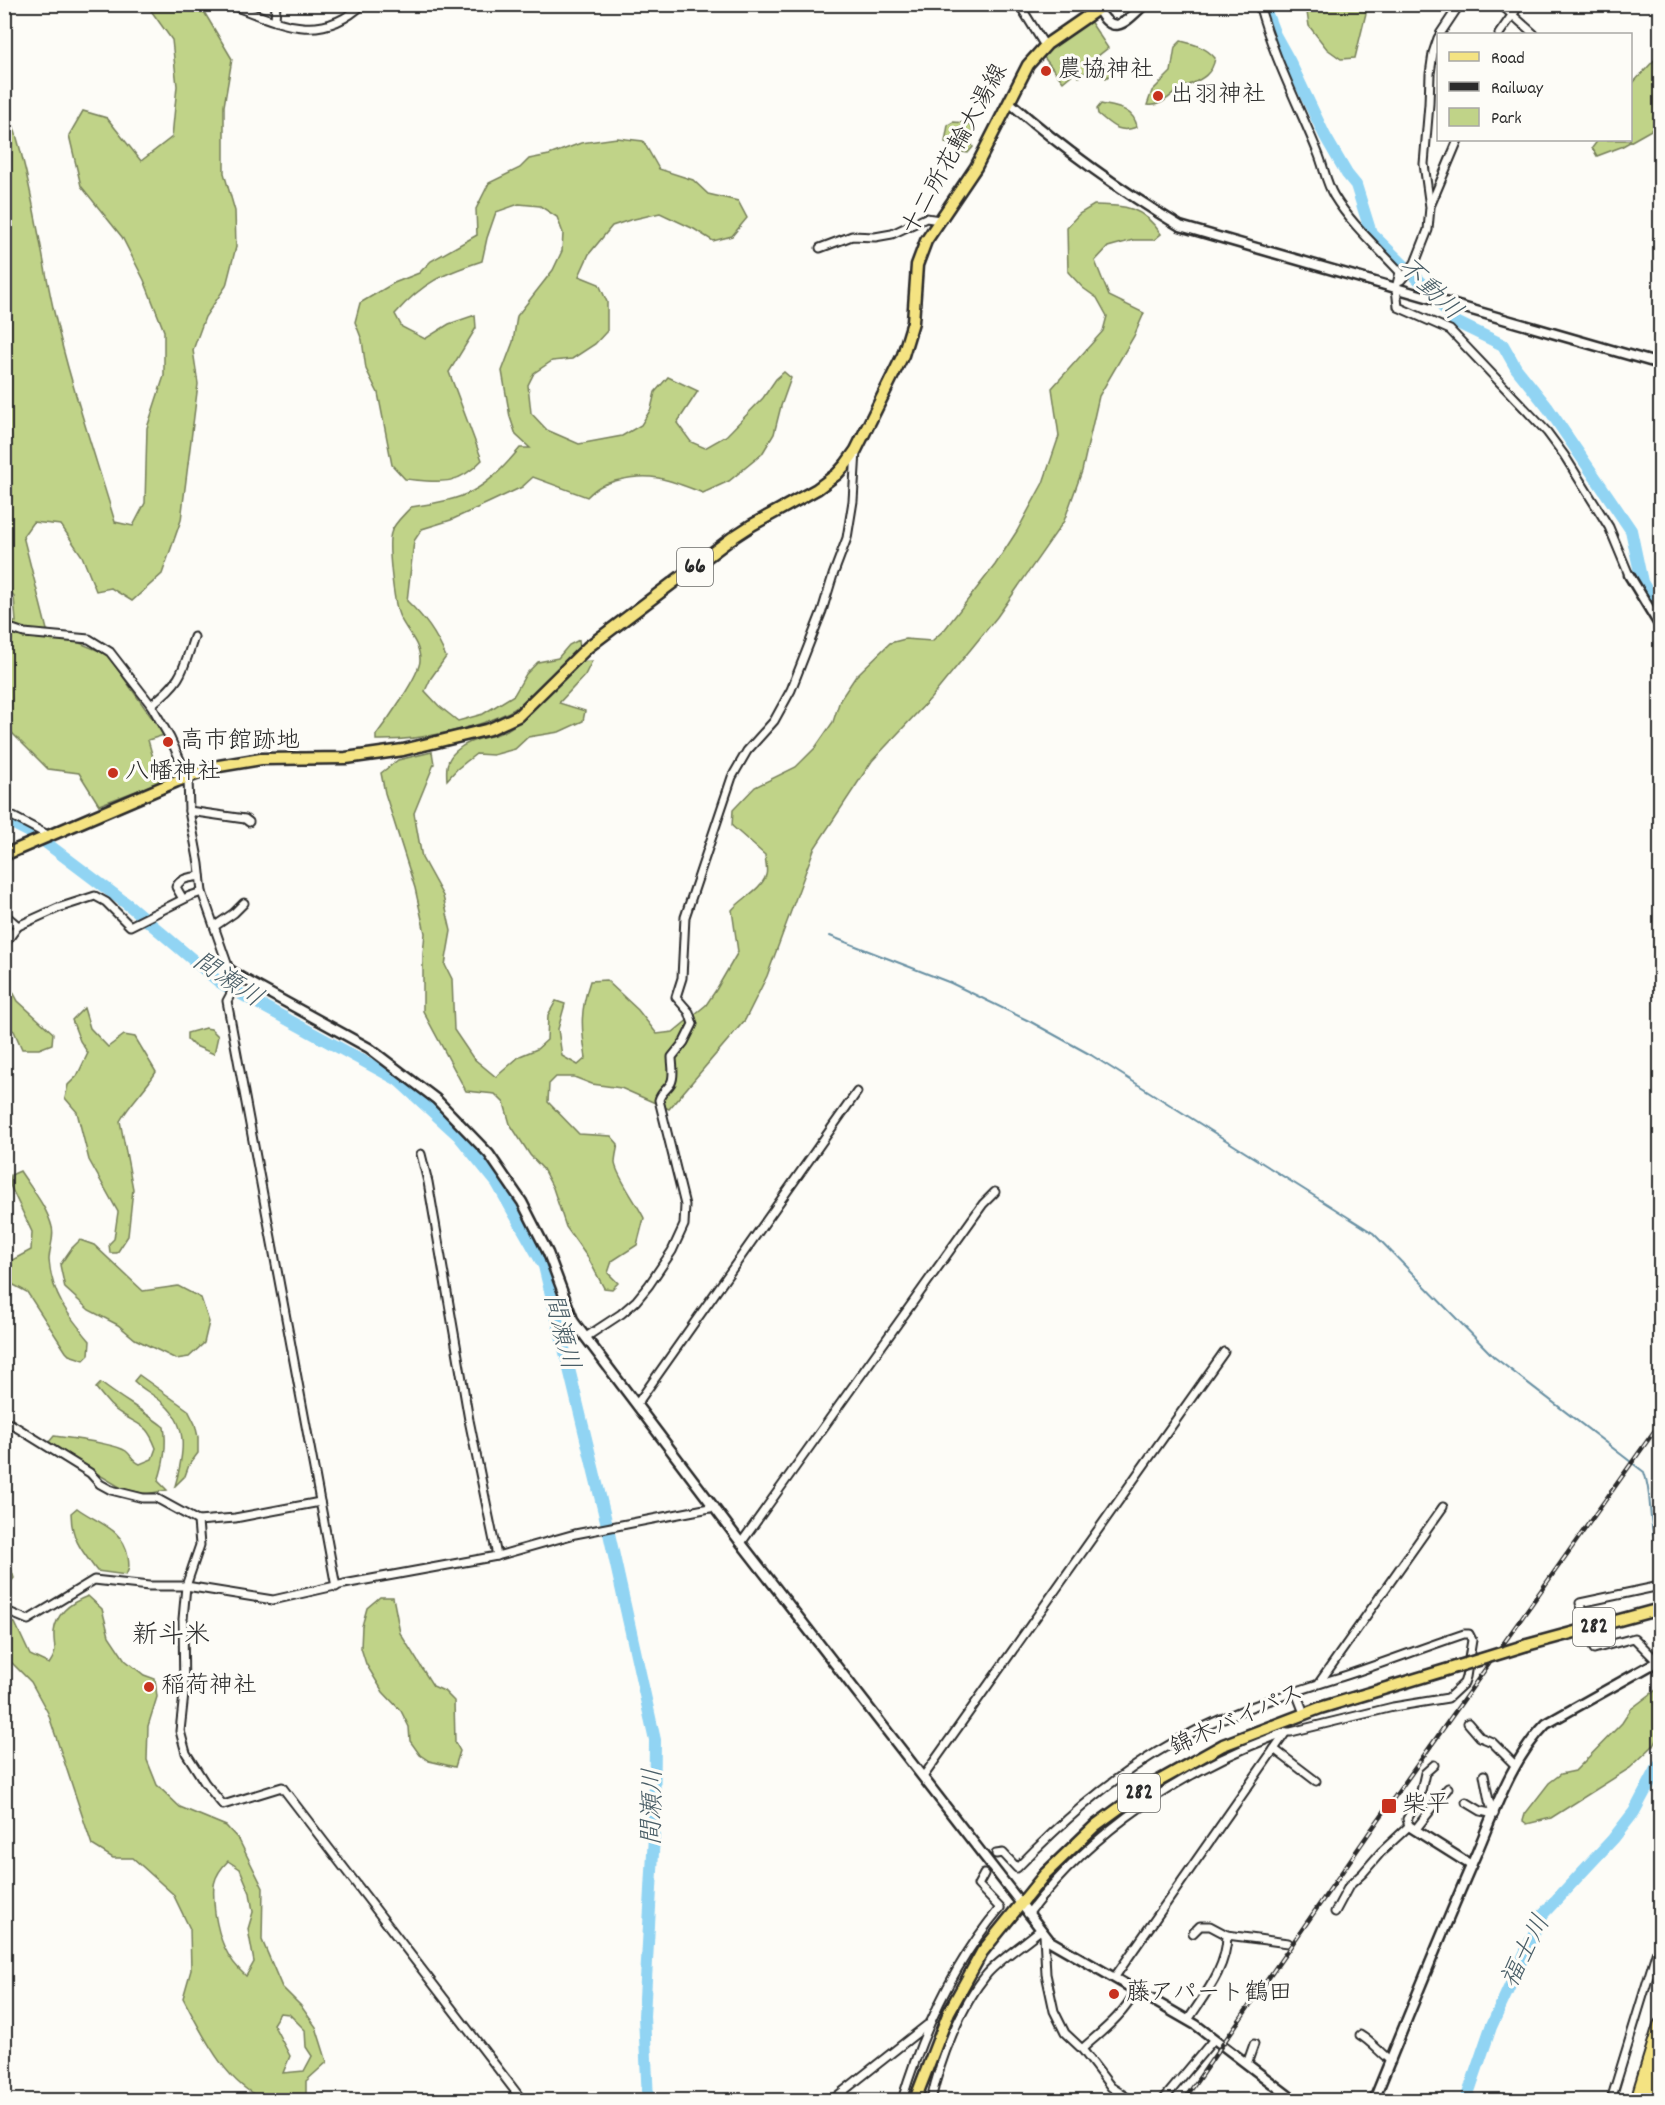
<svg xmlns="http://www.w3.org/2000/svg" width="1665" height="2105" font-family="Dekko,'Klee One',sans-serif">
  <style>
    .green { fill: #c0d388; stroke: #767f5a; stroke-width: 1.5; fill-rule: evenodd }
    .lines { fill: none; stroke-linecap: round; stroke-linejoin: round }
    .stream { stroke: #6890a3; stroke-width: 2 }
    .river { stroke: #91d4f3; stroke-width: 12 }
    .minor-tunnel { stroke: #d3d2ce; stroke-width: 7; stroke-dasharray: 7 3.5; stroke-linecap: butt }
    .minor-casing { stroke: #2b2b2b; stroke-width: 11 }
    .tertiary-casing { stroke: #2b2b2b; stroke-width: 13 }
    .primary-casing { stroke: #2b2b2b; stroke-width: 15 }
    .trunk-casing { stroke: #2b2b2b; stroke-width: 15 }
    .motorway-casing { stroke: #2b2b2b; stroke-width: 16 }
    .minor { stroke: #fdfcf7; stroke-width: 7 }
    .tertiary { stroke: #fdfcf7; stroke-width: 8 }
    .primary { stroke: #f4e382; stroke-width: 10 }
    .trunk { stroke: #f4e382; stroke-width: 10 }
    .motorway { stroke: #f4e382; stroke-width: 12 }
    .rail-casing { stroke: #2b2b2b; stroke-width: 4.5 }
    .rail { stroke: #fdfcf7; stroke-width: 2; stroke-dasharray: 7; stroke-linecap: butt }
    .trunk-bridge-casing { stroke: #2b2b2b; stroke-width: 15; stroke-linecap: butt }
    .trunk-bridge { stroke: #f4e382; stroke-width: 10 }
    .poi-dot { fill: #c8321e; stroke: #fdfcf7; stroke-width: 2 }
    .labels { text-anchor: middle; dominant-baseline: central; stroke-width: 6; stroke-linejoin: round; paint-order: stroke }
    .shield { fill: #fdfcf7; stroke: #6a6a68; stroke-width: 1.5 }
    .shield-label { font-size: 22px; font-weight: bold; fill: #2b2b2b }
    .poi-label { font-size: 24px; fill: #2b2b2b; stroke: #fdfcf7; text-anchor: start }
    .street-label { font-size: 24px; fill: #2b2b2b; stroke: #fdfcf7 }
    .water-label { font-size: 26px; font-style: italic; fill: #4a5e67; stroke: #fdfcf7 }
    .neighbourhood-label { font-size: 26px; fill: #2b2b2b; stroke: #fdfcf7 }
  </style>
  <rect width="100%" height="100%" fill="#fdfcf7"/>
  <filter id="ink" filterUnits="userSpaceOnUse"><feTurbulence type="fractalNoise" baseFrequency=".0167" numOctaves="2"/><feDisplacementMap in="SourceGraphic" scale="12" xChannelSelector="R" yChannelSelector="G"/><feConvolveMatrix kernelMatrix="1 2 1 2 8 2 1 2 1" color-interpolation-filters="sRGB"/></filter>
  <g filter="url(#ink)">
    <g class="green">
      <path d="M147 5H200L232 59 224 106V173L235 211 236 247 226 286 205 317 193 350 198 384 181 520 162 574 132 601 111 588 96 591 82 556 61 525 33 522 23 536 47 630 107 654 164 735 148 740 160 782 99 805 79 773 48 769 5 726V622H16L14 597 4 577V98C30 167 38 240 54 312 70 383 94 452 115 522L133 526 145 503 147 428 164 376V331L144 280 122 237 81 186 69 135 83 111 107 118 141 161 172 137 177 86 172 40Z"/>
      <polygon points="1306,5 1368,5 1355,58 1341,59 1327,49 1309,26"/>
      <polygon points="1090,21 1108,48 1098,56 1111,74 1106,78 1094,65 1079,77 1075,72 1063,82 1043,56 1062,39"/>
      <path d="M1181 41C1194 44 1207 48 1215 58 1212 78 1196 81 1181 89 1169 95 1163 107 1147 105L1152 91 1171 72 1175 47Z"/>
      <polygon points="1660,54 1660,125 1621,147 1597,156 1592,148 1598,140 1630,140 1631,85"/>
      <path d="M1101 104C1116 107 1134 108 1137 127 1118 134 1112 125 1098 114L1097 109Z"/>
      <polygon points="953,122 968,123 973,128 970,140 973,147 968,153 962,152 945,142 948,125"/>
      <path d="M617 138 643 141 659 169 693 180 708 194 738 201 747 218 732 236 713 241 694 229 660 213 630 220 612 226 589 254 579 276 599 284 607 302V331L595 344 572 359 552 361 534 373 528 385 531 413 547 430 579 444 622 436 641 425 651 409 655 392 668 377 698 391 677 423 691 442 705 448 726 436 763 398 776 379 784 372 791 378 781 406 774 434 762 454 729 481 703 493C669 480 653 471 615 481 601 485 597 487 587 497L533 477 522 487 488 503 451 520 422 529 414 541 407 601C425 618 436 633 446 657L431 678 425 691 439 706 458 721 483 714 514 695 526 674 538 662 558 658 569 645 579 640 580 648C562 666 544 688 523 703 490 728 417 741 376 740V735C386 722 420 675 420 660 420 642 405 630 399 615 394 603 387 545 391 533 393 524 405 514 411 507 467 499 483 492 520 448H530L516 435 510 417 502 371 513 342 517 316 553 270 562 251 563 233 557 217 540 206 519 204 496 212 487 238 482 261C443 274 423 282 395 314L402 327 425 339 449 324 475 315 476 328 449 372 482 460C457 487 439 482 405 479L392 465 378 393 366 369 362 340 355 322 360 303 394 283 419 273 431 261 477 235 476 209 489 183 520 168 529 159 549 155 581 143Z"/>
      <path d="M1094 205C1126 206 1142 206 1161 234L1154 240H1133L1108 247 1095 261 1109 296 1144 313 1134 336 1099 396 1082 471 1064 521 997 617 931 698 872 761 814 849 767 976 745 1020 669 1109 621 1088 592 1084 574 1077H556L549 1084 548 1102 579 1134 611 1136 618 1144C617 1150 615 1157 615 1163 616 1175 638 1205 644 1218L637 1245 612 1261 608 1273 618 1283 612 1289 604 1288 588 1258 566 1227 553 1188 543 1169 530 1155 510 1124 504 1103 495 1094 466 1091 423 1011V954L425 933 415 888 385 793 381 773 398 760 432 752 434 764 414 813 422 858 443 896 451 931 445 965 452 979 454 1030 473 1058 496 1077 520 1056 537 1049 547 1040 548 1015 556 1001 565 1004 558 1029 562 1056 578 1065 586 1058C581 1027 580 1011 590 981L606 980 638 1010 657 1034 673 1032 706 1005 716 990 738 952 732 910C741 899 762 889 766 875 768 869 765 860 765 855L732 826 733 810 755 787 796 767 815 748 833 722 840 700 856 676 890 643 905 639 932 641 945 629 995 565 1017 531 1043 483 1059 436 1052 388 1103 331 1107 316 1097 298 1083 288 1068 272 1067 227 1079 214Z"/>
      <path d="M592 661 585 675 559 703 585 711 583 721 559 732 528 737 515 749 493 755 476 754 457 769 447 780C446 768 446 760 456 751 471 737 490 739 507 730 527 719 560 680 577 662Z"/>
      <polygon points="5,986 12,990 18,1001 53,1033 52,1044 39,1049 22,1049 14,1031 5,1025"/>
      <path d="M84 1008 90 1028 108 1047 124 1035 135 1037 156 1072C145 1090 130 1103 120 1121L133 1189 128 1236 117 1253H110L109 1244 114 1239 118 1212 89 1160 77 1112 65 1098 68 1085 77 1076 88 1053 80 1041 72 1020Z"/>
      <polygon points="205,1028 211,1029 218,1036 214,1054 193,1045 187,1039 187,1033"/>
      <path d="M20 1171C31 1188 47 1207 52 1227 55 1237 49 1249 49 1260 52 1296 68 1315 90 1341L89 1355 84 1360 69 1355 66 1352 27 1292 10 1283 5 1282V1264L31 1250 32 1232 10 1185 11 1175Z"/>
      <polygon points="80,1240 94,1245 143,1291 178,1286 201,1298 209,1322 204,1343 189,1357 176,1359 135,1339 118,1325 89,1310 65,1288 60,1265 71,1249"/>
      <path d="M139 1375 188 1410 195 1424 198 1437V1453L189 1465 185 1476 175 1486C183 1457 190 1427 164 1404 155 1395 143 1390 134 1381Z"/>
      <path d="M101 1383C121 1399 144 1411 164 1427 167 1444 164 1465 158 1481L167 1490 147 1494 123 1489 51 1446 49 1442 54 1436C69 1438 114 1443 126 1451 131 1455 133 1461 140 1464L152 1459 156 1448C147 1425 143 1427 123 1415 112 1409 104 1398 96 1388Z"/>
      <path d="M77 1508C97 1523 123 1528 128 1556 129 1564 130 1568 126 1575L97 1571C82 1551 71 1539 71 1513Z"/>
      <path d="M4 1524C9 1542 7 1561 14 1578L8 1585 5 1584Z"/>
      <path d="M88 1596 102 1609 109 1636 125 1660 144 1675 155 1679 157 1697 148 1726 147 1760 157 1785 180 1807 226 1826 239 1840 263 1888 262 1940 282 1987 301 2006 316 2027 327 2062 306 2081V2096L301 2100C291 2101 274 2104 264 2099 225 2084 202 2033 183 1998L191 1970 190 1929 173 1894 133 1858H113L92 1845 48 1713 31 1682 5 1656V1621L15 1623 30 1655 49 1664C59 1650 53 1647 54 1632 56 1613 72 1602 88 1596ZM228 1861 240 1869 250 1893 253 1912 248 1929 254 1962 246 1976C226 1958 219 1939 215 1913 213 1890 210 1879 228 1861ZM280 2013 289 2014 305 2030 306 2047 312 2056 304 2071 283 2073 290 2056 273 2024Z"/>
      <polygon points="380,1597 393,1597 400,1633 433,1686 444,1691 454,1701 455,1742 460,1751 455,1767 429,1761 420,1755 410,1741 409,1727 401,1711 383,1692 366,1664 361,1648 362,1626 367,1608"/>
      <polygon points="1660,1687 1660,1734 1655,1744 1630,1768 1551,1818 1527,1824 1523,1821 1525,1814 1549,1783 1561,1774 1575,1771 1622,1723 1631,1709"/>
    </g>
    <g class="lines">
      <path class="stream" d="M830 936 951 983 1031 1022 1091 1055 1373 1233 1494 1357 1644 1472C1654 1500 1646 1524 1660 1554"/>
      <g class="river">
        <polyline points="1263,4 1275,35 1290,62 1325,136 1347,174 1356,185 1371,233 1421,282 1456,322 1503,345 1516,368 1548,408 1631,530 1642,582 1660,612"/>
        <polyline points="4,819 37,836 131,907 219,982 398,1080 458,1135 497,1183 544,1266 608,1529 655,1740 654,1835 644,2016 648,2100"/>
        <polyline points="1466,2100 1491,2027 1543,1914 1613,1839 1634,1812 1660,1763"/>
      </g>
      <g class="minor-tunnel">
        <polyline points="1582,1608 1593,1645"/>
        <polyline points="984,1874 996,1854"/>
      </g>
      <defs>
        <g id="minor">
          <path d="M229 4C277 22 319 46 363 4"/>
          <polyline points="1019,4 1045,46"/>
          <path d="M1259 4C1273 56 1298 104 1318 153 1324 167 1326 183 1334 196 1351 224 1378 248 1400 272L1396 288 1398 307 1450 330 1547 432 1564 455 1609 527 1629 575"/>
          <polyline points="1500,4 1534,34"/>
          <polyline points="275,21 276,4"/>
          <polyline points="1440,34 1460,4"/>
          <polyline points="1499,34 1520,4"/>
          <polyline points="1431,204 1458,140"/>
          <polyline points="820,248 852,236 875,237 892,234 926,218 940,220"/>
          <polyline points="1401,280 1415,263 1428,230 1430,207 1424,164 1429,104 1430,74 1433,53 1438,38"/>
          <polyline points="4,626 24,633 89,639 110,652 151,705 170,738 188,777 189,811 199,864 202,892 229,969"/>
          <path d="M151 705C182 681 182 673 194 637"/>
          <polyline points="189,811 245,819 249,822"/>
          <polyline points="4,812 48,835"/>
          <path d="M183 899 176 887C181 877 191 878 200 876"/>
          <polyline points="4,914 18,926 58,908 95,896 106,902 130,926 190,896 202,892"/>
          <polyline points="215,926 234,913 244,903"/>
          <polyline points="4,945 18,926"/>
          <polyline points="240,977 227,1001 336,1587"/>
          <polyline points="421,1154 428,1182 469,1420 497,1556"/>
          <path d="M586 1337 621 1314 636 1301 649 1285 672 1251 684 1225 685 1205 659 1100C661 1092 667 1090 671 1083 675 1076 672 1065 672 1057L684 1042 693 1024 689 1012 676 997 682 978 685 917 732 777 747 751 774 721 791 690 822 611 833 575 847 538 853 501 856 451"/>
          <polyline points="637,1404 857,1092"/>
          <polyline points="4,1423 11,1424 90,1473 100,1484 111,1490 143,1498 156,1498 198,1521 235,1518 320,1502"/>
          <polyline points="198,1521 200,1545 186,1586 183,1619 184,1694 180,1731 186,1753 205,1783 223,1805 282,1787 522,2100"/>
          <polyline points="741,1543 983,1204 995,1192"/>
          <polyline points="1582,1608 1580,1603 1660,1586"/>
          <polyline points="4,1610 28,1620 94,1580 149,1586 186,1586 273,1600 344,1584 497,1556 575,1534 715,1507"/>
          <polyline points="1593,1645 1594,1649 1634,1638 1657,1661"/>
          <polyline points="1319,1683 1443,1507"/>
          <polyline points="1295,1690 1304,1713"/>
          <polyline points="1468,1723 1480,1737 1492,1742 1515,1765"/>
          <polyline points="1274,1749 1316,1781"/>
          <polyline points="1484,1775 1489,1801 1494,1814"/>
          <polyline points="923,1777 1224,1352"/>
          <polyline points="1466,1802 1481,1811 1494,1814"/>
          <polyline points="1415,1830 1448,1788"/>
          <path d="M996 1854 1003 1853 1017 1868C1060 1824 1104 1784 1157 1752 1217 1715 1281 1696 1347 1675 1386 1662 1425 1647 1464 1634H1469L1472 1640 1466 1677 1464 1683 1448 1698 1393 1707 1291 1732H1286C1186 1768 1093 1829 1028 1914"/>
          <polyline points="1335,1912 1349,1886 1363,1873 1381,1852 1409,1826 1407,1819 1419,1800 1425,1773 1434,1765"/>
          <polyline points="1044,1934 1046,1974 1054,2011 1065,2033 1082,2049 1111,2087 1131,2100"/>
          <polyline points="1227,1935 1288,1943"/>
          <polyline points="1114,1978 1286,1732"/>
          <path d="M1188 2020C1205 1994 1227 1968 1227 1935L1210 1926H1200L1193 1933"/>
          <path d="M1360 2035C1372 2042 1380 2053 1391 2061"/>
          <path d="M1082 2049C1102 2031 1124 2015 1136 1990"/>
          <polyline points="1247,2064 1254,2044"/>
          <polyline points="832,2100 927,2025"/>
          <path d="M902 2100C923 2031 953 1964 1000 1908L978 1885 984 1874"/>
          <path d="M931 2100C940 2060 960 2007 987 1974 999 1960 1025 1943 1040 1930"/>
          <polyline points="1163,2100 1214,2039"/>
          <polyline points="1611,2100 1660,1940"/>
        </g>
        <g id="tertiary">
          <path d="M1098 9C1114 39 1127 20 1145 4"/>
          <path d="M1009 102C1062 148 1120 190 1180 226L1660 364"/>
          <polyline points="1629,575 1660,626"/>
          <polyline points="229,969 240,977 369,1048 436,1099 489,1154 522,1202 548,1253 574,1322 741,1543 1050,1941 1196,2025 1294,2100"/>
          <polyline points="1409,1826 1471,1865"/>
          <path d="M1374 2100C1408 2017 1441 1934 1477 1852 1496 1807 1512 1759 1546 1724L1660 1660"/>
        </g>
        <polyline id="primary" points="4,855 177,781 219,766 261,759 346,758 403,750 490,729 518,716 588,647 732,538 752,525 817,489 837,474 846,464 856,450 903,355 913,322 917,265 926,241 976,167 1028,65 1047,44 1105,4"/>
        <g id="trunk">
          <polyline points="1527,1645 1660,1609"/>
          <polyline points="915,2100 949,2012 982,1952 1045,1874 1096,1825 1148,1787 1223,1745 1320,1708 1459,1666"/>
        </g>
        <g id="motorway">
          <polyline points="1637,2100 1660,2025"/>
          <polyline points="1648,2100 1660,2061"/>
        </g>
      </defs>
      <use href="#minor" class="minor-casing"/>
      <use href="#tertiary" class="tertiary-casing"/>
      <use href="#primary" class="primary-casing"/>
      <use href="#trunk" class="trunk-casing"/>
      <use href="#motorway" class="motorway-casing"/>
      <use href="#minor" class="minor"/>
      <use href="#tertiary" class="tertiary"/>
      <use href="#primary" class="primary"/>
      <use href="#trunk" class="trunk"/>
      <use href="#motorway" class="motorway"/>
      <defs>
        <polyline id="rail" points="1184,2100 1369,1833 1660,1423"/>
      </defs>
      <use href="#rail" class="rail-casing"/>
      <use href="#rail" class="rail"/>
      <defs>
        <polyline id="trunk-bridge" points="1459,1666 1527,1645"/>
      </defs>
      <use href="#trunk-bridge" class="trunk-bridge-casing"/>
      <use href="#trunk-bridge" class="trunk-bridge"/>
    </g>
  </g>
  <g class="poi-dot">
    <circle cx="1046" cy="71" r="6"/>
    <circle cx="1158" cy="96" r="6"/>
    <circle cx="168" cy="742" r="6"/>
    <circle cx="113" cy="773" r="6"/>
    <circle cx="149" cy="1687" r="6"/>
    <rect x="1381" y="1798" width="16" height="16" rx="3"/>
    <circle cx="1114" cy="1994" r="6"/>
  </g>
  <g class="labels">
    <g class="shield">
      <rect x="677" y="548" width="36" height="38" rx="4.5"/>
      <rect x="1573" y="1608" width="42" height="38" rx="4.5"/>
      <rect x="1118" y="1774" width="42" height="38" rx="4.5"/>
    </g>
    <g class="shield-label">
      <text x="695" y="567">66</text>
      <text x="1594" y="1627">282</text>
      <text x="1139" y="1793">282</text>
    </g>
    <g class="poi-label">
      <text x="1058" y="71">農協神社</text>
      <text x="1170" y="96">出羽神社</text>
      <text x="180" y="742">高市館跡地</text>
      <text x="125" y="773">八幡神社</text>
      <text x="161" y="1687">稲荷神社</text>
      <text x="1402" y="1806">柴平</text>
      <text x="1126" y="1994">藤アパート鶴田</text>
    </g>
    <g class="street-label">
      <text transform="translate(956 150) rotate(-61)">十二所花輪大湯線</text>
      <text transform="translate(1237 1721) rotate(-24)">錦木バイパス</text>
    </g>
    <g class="water-label">
      <text transform="translate(1429 290) rotate(44)">不動川</text>
      <text transform="translate(227 981) rotate(34)">間瀬川</text>
      <text transform="translate(560 1332) rotate(76)">間瀬川</text>
      <text transform="translate(654 1807) rotate(-89)">間瀬川</text>
      <text transform="translate(1527 1952) rotate(-63)">福士川</text>
    </g>
    <g class="neighbourhood-label">
      <text x="171" y="1636">新斗米</text>
    </g>
  </g>
  <rect width="1665" height="2105" fill="none" stroke="#fdfcf7" stroke-width="24"/>
  <rect x="12" y="12" width="1641" height="2081" fill="none" stroke="#2b2b2b" stroke-width="2" filter="url(#ink)"/>
  <rect x="1437" y="33" width="195" height="108" fill="#fdfcf7" stroke="#a9a8a5" stroke-width="1.5"/>
  <rect x="1449" y="52" width="30" height="9" fill="#f4e382" stroke="#a9a8a5" stroke-width="1.5"/>
  <text x="1491" y="63" font-size="18" fill="#2b2b2b">Road</text>
  <rect x="1449" y="82" width="30" height="9" fill="#2b2b2b" stroke="#a9a8a5" stroke-width="1.5"/>
  <text x="1491" y="93" font-size="18" fill="#2b2b2b">Railway</text>
  <rect x="1449" y="108" width="30" height="18" fill="#c0d388" stroke="#a9a8a5" stroke-width="1.5"/>
  <text x="1491" y="123" font-size="18" fill="#2b2b2b">Park</text>
</svg>
